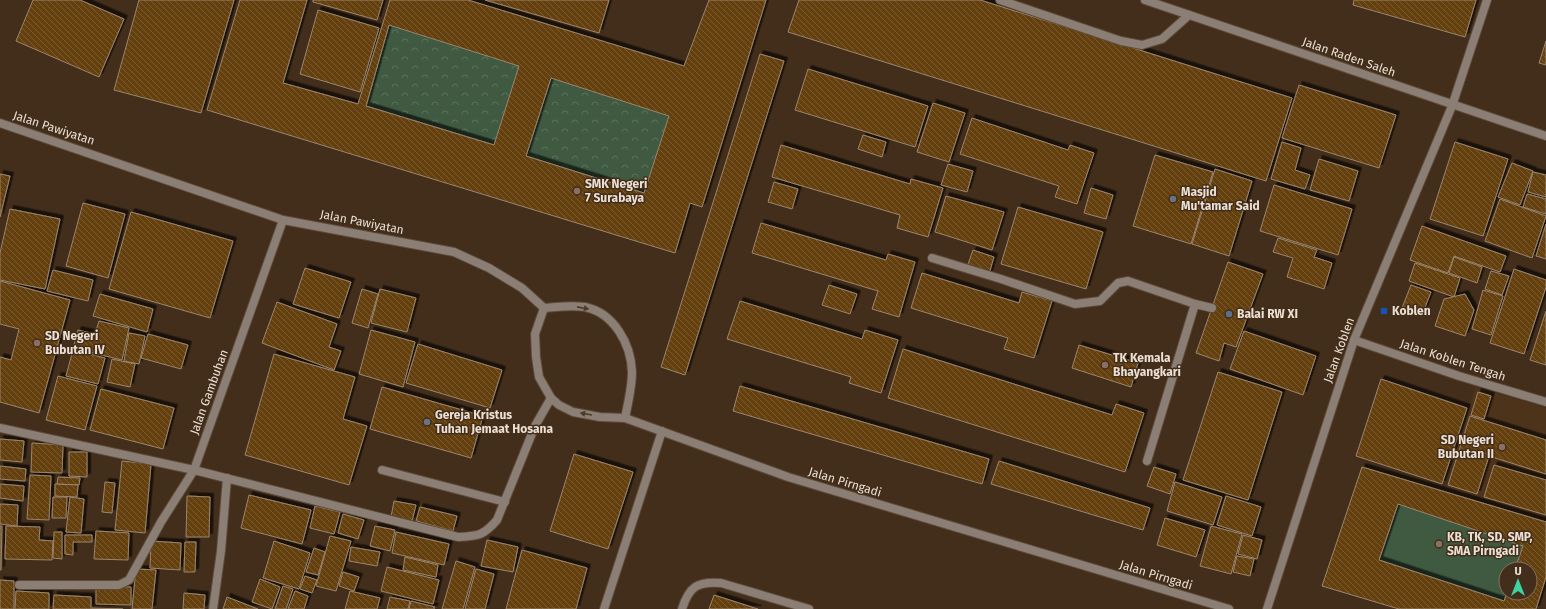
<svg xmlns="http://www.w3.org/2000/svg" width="1546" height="609" font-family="'Fira Sans',sans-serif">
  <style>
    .built { fill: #4c331a }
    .grass { fill: #3f5a41 }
    .park { fill: url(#park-crowns) }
    .building { fill: url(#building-back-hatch); stroke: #9b866e; fill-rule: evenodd; filter: url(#shadow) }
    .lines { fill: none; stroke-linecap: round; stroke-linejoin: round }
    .service-casing { stroke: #5d4a38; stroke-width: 10 }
    .minor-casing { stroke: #5d4a38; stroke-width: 10 }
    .service { stroke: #8a7e75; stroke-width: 8 }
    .minor { stroke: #8a7e75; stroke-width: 8 }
    .oneway { fill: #4d3a28 }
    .education-dot { fill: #8d6e63; stroke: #422e1a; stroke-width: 1.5 }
    .worship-dot { fill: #6b7280; stroke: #422e1a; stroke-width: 1.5 }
    .transit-dot { fill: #1a4fb4; stroke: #422e1a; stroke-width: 1.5 }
    .service-dot { fill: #5c6f8a; stroke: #422e1a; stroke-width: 1.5 }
    .labels { text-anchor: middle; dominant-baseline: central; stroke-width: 3; stroke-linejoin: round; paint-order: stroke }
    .street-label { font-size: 12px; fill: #ecdfd3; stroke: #422e1a }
    .poi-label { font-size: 12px; font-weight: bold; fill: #ecdfd3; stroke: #422e1a; text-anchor: start }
  </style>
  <defs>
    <pattern id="park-crowns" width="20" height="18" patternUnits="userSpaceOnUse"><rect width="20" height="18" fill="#3f5a41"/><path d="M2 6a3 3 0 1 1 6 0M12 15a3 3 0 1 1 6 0" fill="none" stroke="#5b715c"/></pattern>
    <pattern id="building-back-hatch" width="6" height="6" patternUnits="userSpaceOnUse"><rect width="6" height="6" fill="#633f0d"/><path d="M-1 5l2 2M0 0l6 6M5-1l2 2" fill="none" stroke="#7a5a2f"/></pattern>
    <filter id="shadow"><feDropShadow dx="3.5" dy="-3.5" stdDeviation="0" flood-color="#0009"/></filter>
  </defs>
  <rect width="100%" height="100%" fill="#422e1a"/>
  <polygon class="built" points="1475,387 1546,408 1546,518 1446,487"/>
  <polygon class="grass" points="1398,504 1523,546 1515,569 1506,569 1507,593 1504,601 1379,560"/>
  <g class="park">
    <polygon points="389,25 519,66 494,145 366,106"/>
    <polygon points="551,78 669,116 644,193 526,156"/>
  </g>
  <g class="building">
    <polygon points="33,0 80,0 124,19 99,77 16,41"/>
    <polygon points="139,0 234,0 201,113 114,90"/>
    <path d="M240 0H307L283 83 358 104 390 0H468L684 66 709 0H766L702 207 690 203 675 253 207 110ZM389 25 519 66 494 145 366 106ZM551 78 669 116 644 193 526 156Z"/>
    <polygon points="313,0 383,0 377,20 313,2"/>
    <polygon points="485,0 609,0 599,33"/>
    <polygon points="799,0 980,0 1292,98 1266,181 788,32"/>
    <polygon points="1354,0 1476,0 1465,37 1353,5"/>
    <polygon points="318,10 379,28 360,92 300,74"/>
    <polygon points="1546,41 1546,65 1539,63"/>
    <polygon points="760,54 784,61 685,375 661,367"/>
    <polygon points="808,69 928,106 915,147 795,110"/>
    <polygon points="1299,85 1396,115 1379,168 1282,138"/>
    <polygon points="933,103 965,113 949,162 917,152"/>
    <polygon points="972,118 1068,150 1070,145 1094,153 1077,204 1055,197 1059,186 960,154"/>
    <polygon points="863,135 886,142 882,157 858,149"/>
    <polygon points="1282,142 1301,148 1295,170 1310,175 1305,189 1271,179"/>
    <polygon points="1455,142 1508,159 1483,236 1430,219"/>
    <polygon points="781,145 910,184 911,179 943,188 928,237 897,228 900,215 772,177"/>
    <polygon points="1155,155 1213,172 1191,244 1133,226"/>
    <polygon points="1319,159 1358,171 1349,201 1310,190"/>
    <polygon points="1512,163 1533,171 1520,205 1498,197"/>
    <polygon points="948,164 973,171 967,192 941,185"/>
    <polygon points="1215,169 1252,181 1229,256 1192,244"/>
    <polygon points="1533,172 1546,175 1546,197 1528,192"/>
    <polygon points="0,174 10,176 0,217"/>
    <polygon points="774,182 798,189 792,209 768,202"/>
    <polygon points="1274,185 1352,209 1338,255 1260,231"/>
    <polygon points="1091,188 1113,195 1106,219 1084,213"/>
    <polygon points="1527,194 1546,199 1546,214 1523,207"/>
    <polygon points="946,196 1004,212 992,250 935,232"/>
    <polygon points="1500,199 1546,216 1532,258 1485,241"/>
    <polygon points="83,203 125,214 108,278 66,266"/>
    <polygon points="1018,207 1103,232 1086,289 1001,264"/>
    <polygon points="10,209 60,219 45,289 0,280 0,253"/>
    <polygon points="131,212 233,241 210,318 109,289"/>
    <polygon points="761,223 886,260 888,254 915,262 899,317 872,309 878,291 752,253"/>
    <polygon points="1546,224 1546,259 1536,256"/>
    <polygon points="1422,226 1506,256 1500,272 1454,256 1448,273 1410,260"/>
    <polygon points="1278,238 1317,250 1314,257 1332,263 1324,289 1287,277 1293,258 1273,252"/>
    <polygon points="973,250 994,257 989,274 967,267"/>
    <polygon points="1454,257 1482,267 1477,283 1449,273"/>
    <polygon points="1228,262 1263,274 1236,347 1224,343 1219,361 1196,353"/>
    <polygon points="1415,263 1460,278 1454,297 1409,281"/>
    <polygon points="305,268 351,282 339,318 293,304"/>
    <polygon points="1514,269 1546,280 1546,287 1524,354 1490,343"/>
    <polygon points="53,270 93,280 88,301 47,291"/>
    <polygon points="1491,271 1509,276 1502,295 1485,289"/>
    <polygon points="922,273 1019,303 1022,292 1052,301 1034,358 1004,349 1008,338 911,308"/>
    <polygon points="0,281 70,300 39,413 0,402 0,357 11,360 19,329 0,324"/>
    <polygon points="829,285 857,294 850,314 822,305"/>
    <polygon points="1411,285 1431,292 1422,315 1402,308"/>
    <polygon points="362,289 378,294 368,328 352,323"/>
    <polygon points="380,289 416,298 407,332 371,323"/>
    <polygon points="1483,290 1503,296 1491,335 1472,329"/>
    <polygon points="100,294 153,309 147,332 93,316"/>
    <polygon points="1465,294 1474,310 1465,336 1435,326 1444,299"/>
    <polygon points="740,301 862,339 865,330 898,340 881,393 849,383 851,377 727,339"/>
    <polygon points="277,302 337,324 329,347 341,351 334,370 262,343"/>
    <polygon points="1546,311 1546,365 1530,360"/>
    <polygon points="99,321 129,328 122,360 73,348 78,330 95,334"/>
    <polygon points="371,330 415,342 403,387 359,374"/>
    <polygon points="1244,331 1316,356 1303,395 1230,369"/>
    <polygon points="129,333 145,336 139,364 124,361"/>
    <polygon points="148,334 188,345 181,369 141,358"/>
    <polygon points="418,344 502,370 490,408 406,383"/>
    <polygon points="1079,345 1138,363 1131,387 1072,368"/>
    <polygon points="903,349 1112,415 1116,404 1144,413 1125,472 888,398"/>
    <polygon points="73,350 105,358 98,384 66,376"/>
    <polygon points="274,354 355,377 343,419 367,426 349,485 245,455"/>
    <polygon points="112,359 135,364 130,387 107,382"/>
    <polygon points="1218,372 1282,392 1248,500 1183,480"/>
    <polygon points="58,376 97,386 85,430 46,420"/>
    <polygon points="1381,379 1467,408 1442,484 1356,456"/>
    <polygon points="740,386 989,459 982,484 733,411"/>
    <polygon points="382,387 483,416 471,458 370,429"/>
    <polygon points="101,389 174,408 163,449 90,430"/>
    <polygon points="1478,392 1491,396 1484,419 1471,415"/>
    <polygon points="1470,416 1546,440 1546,474 1489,456 1477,494 1448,485"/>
    <polygon points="0,439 24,441 22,462 0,460"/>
    <polygon points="32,443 63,445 62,473 31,472"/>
    <polygon points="69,452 87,452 87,477 69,476"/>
    <polygon points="574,454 633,472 608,549 550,531"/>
    <polygon points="122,461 151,464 145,533 115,530"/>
    <polygon points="999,461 1150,508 1143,530 991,484"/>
    <polygon points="1494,465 1546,480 1546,515 1484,497"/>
    <polygon points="0,466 26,469 25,481 0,479"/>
    <polygon points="1154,467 1176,474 1170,494 1147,486"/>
    <path d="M1362 467 1546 522V577L1536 609H1399L1322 586ZM1398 504 1523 546 1515 569H1530V593H1507L1504 601 1379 560Z"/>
    <polygon points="30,475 51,476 49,520 27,519"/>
    <polygon points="58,477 80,478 79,485 57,484"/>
    <polygon points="105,482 115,483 112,513 102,512"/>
    <polygon points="1175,482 1222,497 1213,525 1167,511"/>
    <polygon points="0,484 24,486 23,501 0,498"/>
    <polygon points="55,484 78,485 77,497 55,496"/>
    <polygon points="249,495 311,510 302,544 241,528"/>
    <polygon points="187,496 210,497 209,537 186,537"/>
    <polygon points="1226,496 1261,507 1252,536 1217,525"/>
    <polygon points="53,497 67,497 66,518 52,518"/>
    <polygon points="70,497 84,499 81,533 66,532"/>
    <polygon points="394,501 416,505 412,521 391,517"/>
    <polygon points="0,504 18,505 17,526 0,524"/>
    <polygon points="315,506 340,512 334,534 310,528"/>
    <polygon points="420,507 457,516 453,531 416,521"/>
    <polygon points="343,514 364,520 358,539 338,533"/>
    <polygon points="1165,518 1205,530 1196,557 1157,545"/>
    <polygon points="0,526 2,526 1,570 0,570"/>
    <polygon points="6,526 40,527 39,540 53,541 52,560 5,559"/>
    <polygon points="375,526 395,530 390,551 370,546"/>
    <polygon points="1211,526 1242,534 1231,574 1200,566"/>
    <polygon points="96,531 129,533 128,560 94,559"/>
    <polygon points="54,532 62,532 62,559 53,558"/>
    <polygon points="396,532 449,544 444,565 392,553"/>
    <polygon points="65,535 92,535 92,542 73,542 73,555 65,554"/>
    <polygon points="1243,535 1262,540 1257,559 1238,554"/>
    <polygon points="330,536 351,541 336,591 316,586"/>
    <polygon points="487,540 518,547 513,572 481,566"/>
    <polygon points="151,541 181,543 180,570 150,568"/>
    <polygon points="274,541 310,553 299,589 263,578"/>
    <polygon points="185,542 196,542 195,572 184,572"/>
    <polygon points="351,547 380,552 377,566 349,561"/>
    <polygon points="314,548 325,552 318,575 306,572"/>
    <polygon points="522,550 587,568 576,609 506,609"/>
    <polygon points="1237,556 1254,559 1250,576 1233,572"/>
    <polygon points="405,557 438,565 436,577 403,570"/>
    <polygon points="456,561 475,567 463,609 442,609"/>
    <polygon points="387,567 439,580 433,604 381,591"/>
    <polygon points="136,569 156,570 152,609 132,609"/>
    <polygon points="476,569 494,574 485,609 465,609"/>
    <polygon points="343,572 359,577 354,591 339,586"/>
    <polygon points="305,576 317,580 312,593 300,589"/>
    <polygon points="260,579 280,587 272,609 252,602"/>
    <polygon points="0,580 14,581 14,609 0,609"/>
    <polygon points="96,586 131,587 131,605 96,604"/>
    <polygon points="283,586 293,589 286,609 275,609"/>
    <polygon points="16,591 49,593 49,609 15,609"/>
    <polygon points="295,591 308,596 304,609 288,609"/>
    <polygon points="350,591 380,598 377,609 345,609"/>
    <polygon points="184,593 205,595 204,609 183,609"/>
    <polygon points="54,595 91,597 91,609 53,609"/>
    <polygon points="714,595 758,609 709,609"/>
    <polygon points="227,597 258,609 223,609"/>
    <polygon points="390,597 410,601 408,609 387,609"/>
    <polygon points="411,601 435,607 434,609 409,609"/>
    <polygon points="92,608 123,609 92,609"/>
  </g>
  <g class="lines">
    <defs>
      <g id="service">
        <polyline points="1000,0 1121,41 1142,45 1162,39 1189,15"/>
        <polyline points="932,258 1001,279 1075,304 1100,301 1118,283 1128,281 1195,304 1212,308"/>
        <polyline points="1147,461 1195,304"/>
        <polyline points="382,470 505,502"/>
        <path d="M682 609C689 587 697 581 721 583L809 609"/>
      </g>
      <g id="minor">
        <polyline points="1145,0 1546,136"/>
        <path d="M0 123 283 220 454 252 489 268 522 288 544 308C558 307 571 305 585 307 614 313 631 344 632 372 632 387 628 403 625 418"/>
        <polyline points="544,308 535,334 536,357 539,377 551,398 559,405 573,412 600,417 625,418 788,477 1229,609"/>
        <polyline points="1354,340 1459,376 1546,402"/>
        <path d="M0 428 194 470 458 537C478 536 483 536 497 520L535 426 551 398"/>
        <polyline points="19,585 119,585 129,580 161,522 194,470 283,220"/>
        <polyline points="213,609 221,551 227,478"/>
        <polyline points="604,609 662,431"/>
        <polyline points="1267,609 1354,340 1452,106 1487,0"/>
      </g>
    </defs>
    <use href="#service" class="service-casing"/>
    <use href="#minor" class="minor-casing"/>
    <use href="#service" class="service"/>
    <use href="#minor" class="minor"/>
  </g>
  <defs><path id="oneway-solid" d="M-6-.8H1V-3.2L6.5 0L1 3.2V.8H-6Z"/></defs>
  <g class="oneway">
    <use href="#oneway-solid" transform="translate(583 308) rotate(11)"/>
    <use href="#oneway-solid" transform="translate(586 414) rotate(-170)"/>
  </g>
  <g class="education-dot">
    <circle cx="577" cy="191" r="4"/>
    <circle cx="37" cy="343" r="4"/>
    <circle cx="1105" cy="365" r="4"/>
    <circle cx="1502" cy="447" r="4"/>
    <circle cx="1439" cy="544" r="4"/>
  </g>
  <g class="worship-dot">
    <circle cx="1173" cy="199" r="4"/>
    <circle cx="427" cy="422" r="4"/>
  </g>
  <rect class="transit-dot" x="1380" y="307" width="8" height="8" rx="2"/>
  <circle class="service-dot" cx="1229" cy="314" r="4"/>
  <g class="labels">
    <g class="street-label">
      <text transform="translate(1349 57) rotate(19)">Jalan Raden Saleh</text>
      <text transform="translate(54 128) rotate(18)">Jalan Pawiyatan</text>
      <text transform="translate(362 222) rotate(11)">Jalan Pawiyatan</text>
      <text transform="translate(1339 350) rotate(-70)">Jalan Koblen</text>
      <text transform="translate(1453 360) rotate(18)">Jalan Koblen Tengah</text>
      <text transform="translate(209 392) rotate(-70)">Jalan Gambuhan</text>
      <text transform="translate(845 482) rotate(17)">Jalan Pirngadi</text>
      <text transform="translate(1156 575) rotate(17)">Jalan Pirngadi</text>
    </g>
    <g class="poi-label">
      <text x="585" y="184">SMK Negeri<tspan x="585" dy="14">7 Surabaya</tspan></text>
      <text x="1181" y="192">Masjid<tspan x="1181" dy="14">Mu'tamar Said</tspan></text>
      <text x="1392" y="311">Koblen</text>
      <text x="1237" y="314">Balai RW XI</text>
      <text x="45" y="336">SD Negeri<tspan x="45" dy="14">Bubutan IV</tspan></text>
      <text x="1113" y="358">TK Kemala<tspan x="1113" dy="14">Bhayangkari</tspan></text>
      <text x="435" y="415">Gereja Kristus<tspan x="435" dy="14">Tuhan Jemaat Hosana</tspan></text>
      <text x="1494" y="440" text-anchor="end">SD Negeri<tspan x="1494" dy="14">Bubutan II</tspan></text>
      <text x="1447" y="537">KB, TK, SD, SMP,<tspan x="1447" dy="14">SMA Pirngadi</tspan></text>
    </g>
  </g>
  <g transform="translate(1518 581)"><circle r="19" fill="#422e1a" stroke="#867564"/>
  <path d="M0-3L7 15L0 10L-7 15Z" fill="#3ed4a2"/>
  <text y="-6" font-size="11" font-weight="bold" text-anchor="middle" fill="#ecdfd3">U</text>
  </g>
</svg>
